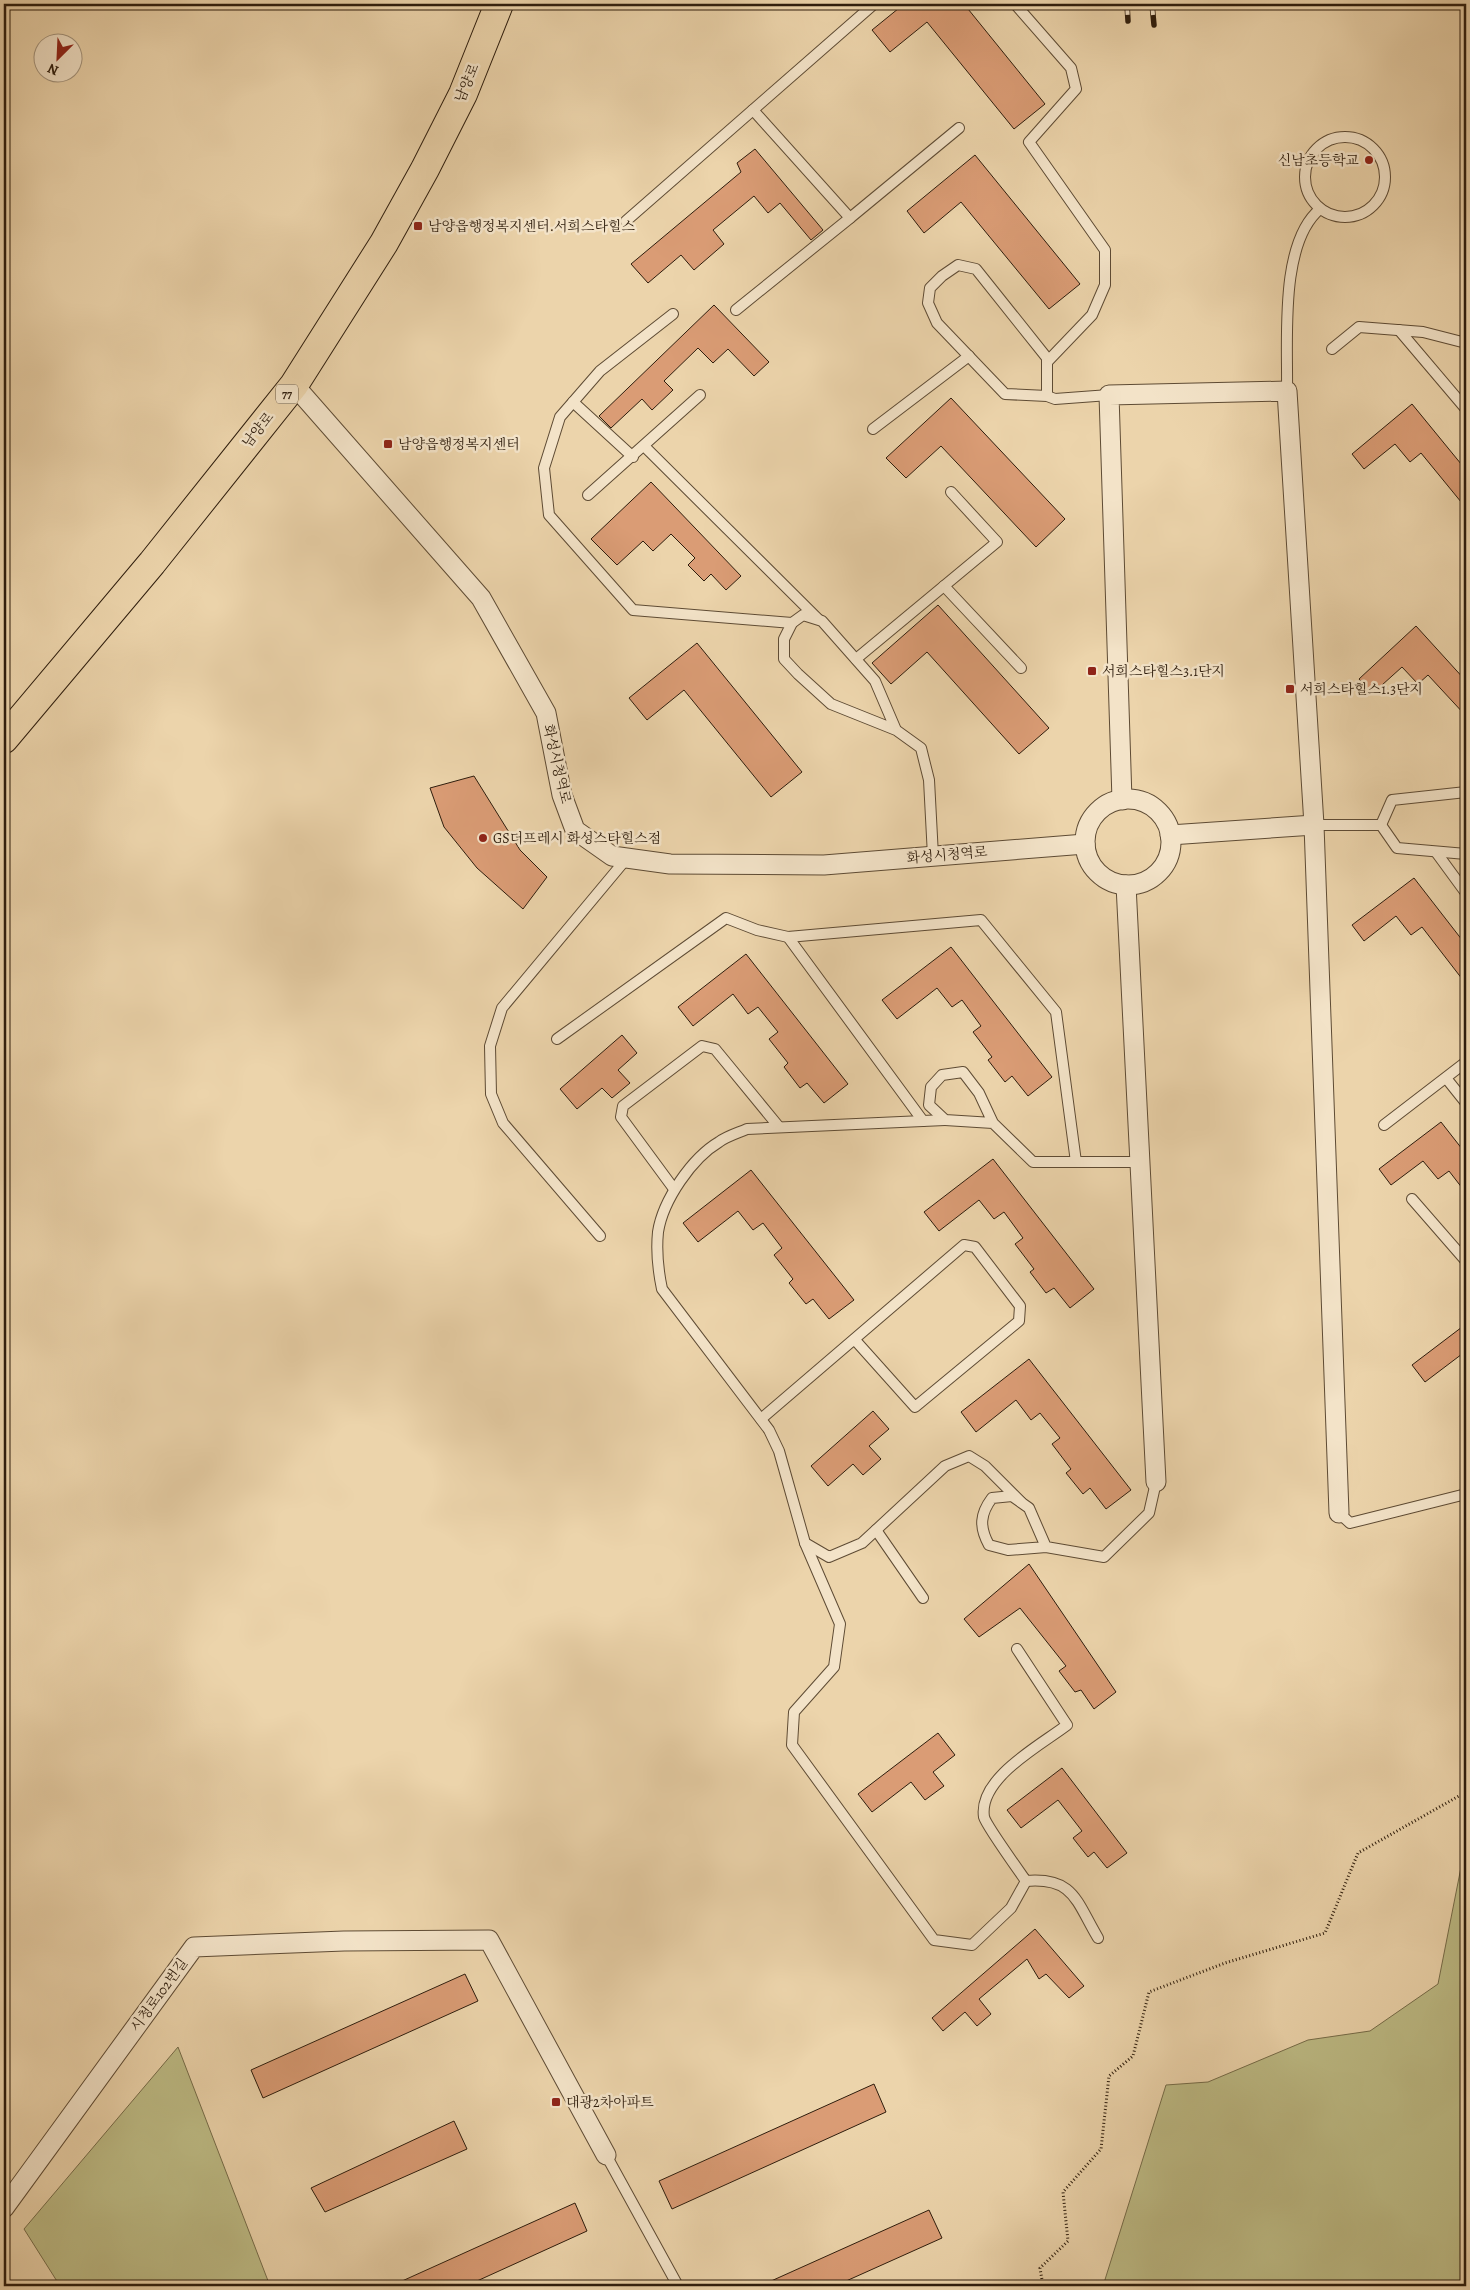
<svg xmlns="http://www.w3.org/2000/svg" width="1470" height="2290" font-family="Alegreya,'Noto Serif KR',serif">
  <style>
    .green { fill: #bdbb85; stroke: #766c49 }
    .building { fill: #da9c75; stroke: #2e1d0d }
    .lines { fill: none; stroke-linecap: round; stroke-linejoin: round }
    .lane-casing { stroke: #5e4b34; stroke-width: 12 }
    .street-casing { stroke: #5e4b34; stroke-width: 21 }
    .primary-casing { stroke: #2e1d0d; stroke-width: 30 }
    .path { stroke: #2e1d0d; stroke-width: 3; stroke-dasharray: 1 2.5; stroke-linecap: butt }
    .lane { stroke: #f3e3c8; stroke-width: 10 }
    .street { stroke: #f3e3c8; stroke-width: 19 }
    .primary { stroke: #ecd4ab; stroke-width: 28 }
    .rail-casing { stroke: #2e1d0d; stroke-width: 5.5 }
    .rail { stroke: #f3e3c8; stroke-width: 4; stroke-dasharray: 11; stroke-linecap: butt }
    .poi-dot { fill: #8f2418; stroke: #f3e3c8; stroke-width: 2 }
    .labels { text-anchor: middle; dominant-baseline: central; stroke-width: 5; stroke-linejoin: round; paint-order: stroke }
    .shield { fill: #f3e3c8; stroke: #695845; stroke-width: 1 }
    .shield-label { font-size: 12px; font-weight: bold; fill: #2e1d0d }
    .street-label { font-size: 14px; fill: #2e1d0d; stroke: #f3e3c8 }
    .poi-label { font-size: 14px; fill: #2e1d0d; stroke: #f3e3c8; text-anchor: start }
  </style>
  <rect width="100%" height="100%" fill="#ecd4ab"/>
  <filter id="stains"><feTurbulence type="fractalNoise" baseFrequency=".004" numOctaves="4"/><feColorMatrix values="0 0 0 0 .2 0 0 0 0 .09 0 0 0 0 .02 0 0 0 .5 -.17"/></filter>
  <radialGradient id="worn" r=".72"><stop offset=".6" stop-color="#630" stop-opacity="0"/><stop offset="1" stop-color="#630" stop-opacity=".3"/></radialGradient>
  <g class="green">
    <polygon points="1466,1842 1466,2286 1103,2286 1166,2085 1208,2082 1308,2040 1370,2031 1438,1984"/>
    <polygon points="178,2047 270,2286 60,2286 24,2229"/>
  </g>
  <g class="building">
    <polygon points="904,4 964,4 1045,104 1014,129 927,22 890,52 872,30"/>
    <polygon points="755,149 823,230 811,240 780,203 768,213 754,196 713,230 724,244 694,270 681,255 648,283 631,264 741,172 737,163"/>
    <polygon points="975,155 1080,284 1049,309 961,202 924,233 907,211"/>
    <polygon points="714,305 769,362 754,376 728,349 713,363 698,348 664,381 673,390 652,410 642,399 611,428 599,416"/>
    <polygon points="951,398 1065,519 1036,547 941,446 906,478 886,458"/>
    <polygon points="1412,404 1466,470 1466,508 1421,453 1410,462 1395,444 1364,469 1352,454"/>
    <polygon points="651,482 741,576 726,590 711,574 704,581 688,565 695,558 671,534 653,551 643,541 617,565 591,539"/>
    <polygon points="938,605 1049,728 1019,754 927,652 891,684 872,663"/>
    <polygon points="1416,626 1466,681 1466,716 1428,675 1418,684 1402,667 1372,694 1359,679"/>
    <polygon points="697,643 802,772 771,797 684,690 647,720 629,698"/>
    <polygon points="474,776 520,850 547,877 523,909 477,868 444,827 430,788"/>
    <polygon points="1414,878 1466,945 1466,984 1422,927 1411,935 1396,916 1364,941 1352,925"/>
    <polygon points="951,947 1052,1077 1028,1096 1012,1076 1005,1082 988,1060 992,1057 973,1032 981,1026 962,1000 952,1007 937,988 897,1019 882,1000"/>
    <polygon points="746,954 848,1084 824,1103 807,1083 800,1088 784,1067 788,1063 769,1039 778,1032 758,1007 748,1014 733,994 693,1026 678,1007"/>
    <polygon points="622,1035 637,1053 618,1070 630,1083 612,1098 602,1088 577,1109 560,1089"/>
    <polygon points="1441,1122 1466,1154 1466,1193 1449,1171 1438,1179 1423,1161 1391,1185 1379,1169"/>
    <polygon points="993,1159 1094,1289 1070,1308 1054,1288 1046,1293 1030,1272 1034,1269 1015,1244 1023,1238 1004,1212 994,1219 979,1200 939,1231 924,1212"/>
    <polygon points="751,1170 854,1300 829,1319 813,1299 806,1304 789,1283 793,1279 774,1255 782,1248 763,1223 753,1230 738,1211 698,1242 683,1223"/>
    <polygon points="1466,1324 1466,1351 1425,1382 1412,1365"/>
    <polygon points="1029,1359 1131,1490 1106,1509 1090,1488 1083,1494 1066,1473 1071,1469 1052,1444 1060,1438 1040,1413 1031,1420 1016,1400 976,1432 961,1412"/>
    <polygon points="873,1411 889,1429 869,1446 881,1459 863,1475 853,1464 828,1486 811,1466"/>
    <polygon points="1029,1564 1116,1692 1094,1709 1081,1690 1075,1692 1059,1671 1066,1666 1020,1608 979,1637 964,1619"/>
    <polygon points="938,1733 955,1755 933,1772 944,1786 925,1800 911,1782 872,1812 858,1794"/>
    <polygon points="1062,1768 1127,1853 1107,1868 1094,1852 1088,1857 1073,1838 1082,1831 1058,1800 1021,1828 1007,1810"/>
    <polygon points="1035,1929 1084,1986 1069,1998 1046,1974 1039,1979 1027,1959 979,1999 991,2014 977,2026 965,2012 943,2031 932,2018"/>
    <polygon points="465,1974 478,2001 263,2098 251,2070"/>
    <polygon points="874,2084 886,2112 672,2209 659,2181"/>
    <polygon points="454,2121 467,2149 325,2212 311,2188"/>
    <polygon points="575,2203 587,2231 466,2286 391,2286"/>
    <polygon points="929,2210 942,2238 835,2286 760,2286"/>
  </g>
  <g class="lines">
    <defs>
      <g id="lane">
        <polyline points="1015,4 1071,68 1076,89 1029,142 1105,250 1105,285 1092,315 1047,362"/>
        <polyline points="753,110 850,218 959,128"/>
        <circle cx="1345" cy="177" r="40"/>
        <polyline points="626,221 874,4"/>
        <polyline points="736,310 850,218"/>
        <polyline points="673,314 600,371 560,417 544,468 549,515 633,610 792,623"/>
        <polyline points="1399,330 1466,409"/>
        <polyline points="1332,349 1359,327 1423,332 1466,343"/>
        <path d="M1287 391C1288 341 1279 243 1320 209"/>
        <polyline points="1047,396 1047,358 976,269 958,265 942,276 930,288 928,303 937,323 1005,394 1047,396 1055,399 1109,395"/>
        <polyline points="573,402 633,457"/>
        <polyline points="873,429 969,356"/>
        <polyline points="645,447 818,619"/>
        <polyline points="588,495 700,395"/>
        <polyline points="944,586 1021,668"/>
        <polyline points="856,659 997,542 951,492"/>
        <polyline points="896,730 875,681 822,621 803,615 792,623 784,639 784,659 798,674 831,704 896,730 921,748 929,780 933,856"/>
        <polyline points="1314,825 1381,825"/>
        <polyline points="1381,825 1392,800 1466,792"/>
        <polyline points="1381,825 1397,848 1466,854"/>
        <polyline points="1436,852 1466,893"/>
        <polyline points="788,937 923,1121"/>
        <polyline points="557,1039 726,918 757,930 788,937 981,920 1056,1012 1076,1162"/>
        <polyline points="1446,1078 1466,1103"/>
        <path d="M945 1120 747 1129C738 1133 727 1136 719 1142 692 1158 663 1200 658 1232 656 1252 658 1270 662 1289L769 1430 779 1451 805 1543 829 1557 862 1543 945 1466 969 1456 985 1466 1021 1502"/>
        <polyline points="993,1123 979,1093 963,1072 942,1075 931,1087 929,1105 945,1120 993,1123 1033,1162 1140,1162"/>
        <polyline points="1384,1125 1466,1062"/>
        <polyline points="674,1189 621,1117 623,1106 702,1046 715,1049 779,1127"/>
        <polyline points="1412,1199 1466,1261"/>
        <polyline points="600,1236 503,1123 491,1094 490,1046 502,1008 627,858"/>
        <polyline points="761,1419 964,1245 975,1247 1020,1306 1019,1321 915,1407 855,1340"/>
        <polyline points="1339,1513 1350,1523 1466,1494"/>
        <polyline points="876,1530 923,1598"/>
        <polyline points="805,1543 840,1624 834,1667 794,1712 792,1745 934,1940 972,1945 1011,1908 1026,1881"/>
        <path d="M1046 1547 1029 1508 1012 1496 992 1498C980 1514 979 1527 989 1545L1008 1550 1046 1547 1104 1557 1149 1513 1156 1482"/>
        <path d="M1017 1649 1067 1725C1041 1745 978 1778 984 1817 986 1825 1019 1871 1026 1881 1074 1877 1076 1901 1098 1938"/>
        <polyline points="606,2155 678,2286"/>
      </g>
      <g id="street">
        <polyline points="294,385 481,598 546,713 562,795 575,830 612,856 670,864 824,865 1085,844"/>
        <circle cx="1128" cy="842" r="43"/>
        <polyline points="1122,800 1109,395 1287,391 1314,825 1339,1513"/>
        <polyline points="1170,835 1314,825"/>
        <polyline points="1126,885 1156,1482"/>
        <polyline points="4,2208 194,1947 344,1941 489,1940 606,2155"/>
      </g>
      <polyline id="primary" points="4,739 152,563 294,385 384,243 425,169 463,94 499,4"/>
    </defs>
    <use href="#lane" class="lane-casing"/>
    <use href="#street" class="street-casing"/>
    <use href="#primary" class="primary-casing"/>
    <polyline class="path" points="1043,2286 1040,2268 1068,2241 1063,2192 1101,2149 1109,2076 1133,2056 1149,1992 1225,1963 1325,1933 1358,1853 1466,1792"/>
    <use href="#lane" class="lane"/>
    <use href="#street" class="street"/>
    <use href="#primary" class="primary"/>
    <defs>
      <g id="rail">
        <polyline points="1127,4 1128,21"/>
        <polyline points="1152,4 1154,25"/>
      </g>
    </defs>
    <use href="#rail" class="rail-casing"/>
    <use href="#rail" class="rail"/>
  </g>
  <g class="poi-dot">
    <circle cx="1369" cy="160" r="5"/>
    <rect x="413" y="221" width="10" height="10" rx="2.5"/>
    <rect x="383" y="439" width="10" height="10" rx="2.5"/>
    <rect x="1087" y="666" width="10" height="10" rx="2.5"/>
    <rect x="1285" y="684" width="10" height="10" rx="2.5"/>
    <circle cx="483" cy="838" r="5"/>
    <rect x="551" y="2097" width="10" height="10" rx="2.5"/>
  </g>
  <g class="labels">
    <rect class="shield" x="276" y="384.5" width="22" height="19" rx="4"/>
    <g class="shield-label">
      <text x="287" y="394">77</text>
    </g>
    <g class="street-label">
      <text transform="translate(467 83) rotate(-67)">남양로</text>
      <text transform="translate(258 430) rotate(-51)">남양로</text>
      <text transform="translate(557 764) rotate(77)">화성시청역로</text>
      <text transform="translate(947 855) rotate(-5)">화성시청역로</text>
      <text transform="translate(159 1995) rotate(-54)">시청로102번길</text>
    </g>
    <g class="poi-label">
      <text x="1359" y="160" text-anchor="end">신남초등학교</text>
      <text x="428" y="226">남양읍행정복지센터.서희스타힐스</text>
      <text x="398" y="444">남양읍행정복지센터</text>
      <text x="1102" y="671">서희스타힐스3.1단지</text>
      <text x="1300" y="689">서희스타힐스1.3단지</text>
      <text x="493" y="838">GS더프레시 화성스타힐스점</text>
      <text x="566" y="2102">대광2차아파트</text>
    </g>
  </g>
  <rect width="1470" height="2290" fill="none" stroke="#ecd4ab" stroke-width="20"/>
  <rect x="5" y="5" width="1460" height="2280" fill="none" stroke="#2e1d0d" stroke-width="2.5"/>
  <rect x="10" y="10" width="1450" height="2270" fill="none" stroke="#2e1d0d"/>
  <g transform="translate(58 58) rotate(204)"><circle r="24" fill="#f3e3c8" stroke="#a4947d"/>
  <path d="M0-4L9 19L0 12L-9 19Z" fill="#8f2418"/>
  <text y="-8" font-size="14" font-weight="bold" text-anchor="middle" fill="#2e1d0d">N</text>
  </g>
  <rect width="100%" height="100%" filter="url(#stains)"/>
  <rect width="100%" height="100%" fill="url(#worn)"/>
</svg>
